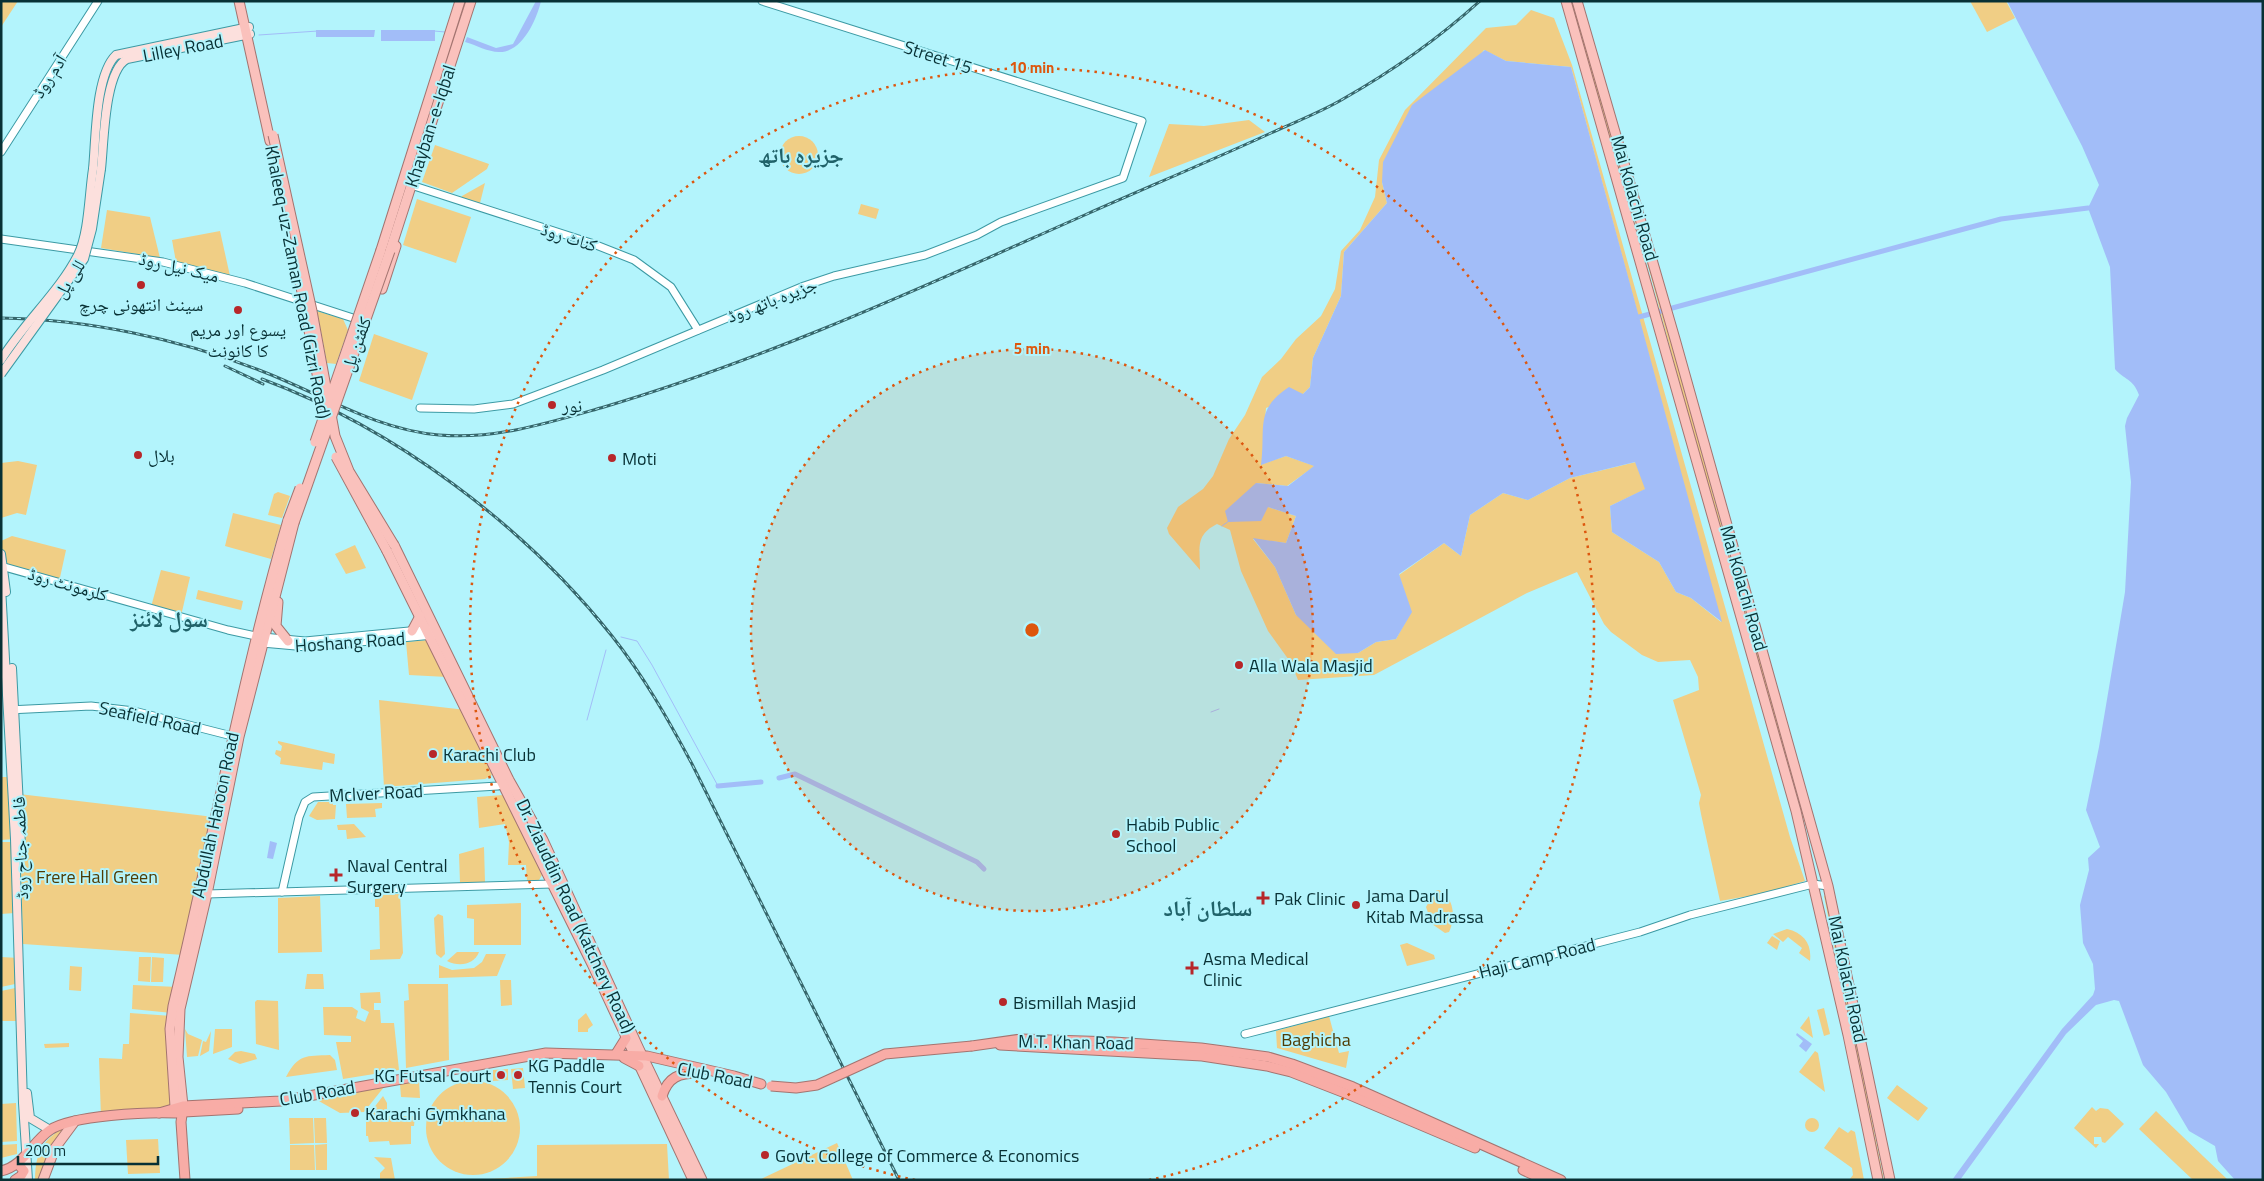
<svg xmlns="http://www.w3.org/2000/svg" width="2264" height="1181" font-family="'Titillium Web','Noto Naskh Arabic',sans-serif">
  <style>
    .green { fill: #f0ce85; fill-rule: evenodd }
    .water { fill: #a2bdf8 }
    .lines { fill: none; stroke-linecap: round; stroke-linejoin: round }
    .stream { stroke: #a2bdf8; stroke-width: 1 }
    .canal { stroke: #a2bdf8; stroke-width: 5 }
    .tertiary-casing { stroke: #3c9aa4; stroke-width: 9 }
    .secondary-casing { stroke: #3c9aa4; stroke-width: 10 }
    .primary-casing { stroke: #a37470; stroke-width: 11 }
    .trunk-casing { stroke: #a37470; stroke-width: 11 }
    .tertiary { stroke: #fff; stroke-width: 7 }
    .secondary { stroke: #fce0dd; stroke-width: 8 }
    .primary { stroke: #fac1bc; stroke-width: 9 }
    .trunk { stroke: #f8aca6; stroke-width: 9 }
    .rail-casing { stroke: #36666b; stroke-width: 3 }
    .rail { stroke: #b3f4fc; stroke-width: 1; stroke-dasharray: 4; stroke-linecap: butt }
    .secondary-bridge-casing { stroke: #3c9aa4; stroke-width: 10; stroke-linecap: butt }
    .primary-bridge-casing { stroke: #a37470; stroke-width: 11; stroke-linecap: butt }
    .trunk-bridge-casing { stroke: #a37470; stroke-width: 11; stroke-linecap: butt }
    .secondary-bridge { stroke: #fce0dd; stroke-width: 8 }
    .primary-bridge { stroke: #fac1bc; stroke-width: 9 }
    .trunk-bridge { stroke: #f8aca6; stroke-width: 9 }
    .ring { fill: none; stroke: #dd570e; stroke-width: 2.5; stroke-dasharray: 2.5 5 }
    .poi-dot { fill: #b7272a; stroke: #b3f4fc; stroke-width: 2 }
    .labels { text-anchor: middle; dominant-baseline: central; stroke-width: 4; stroke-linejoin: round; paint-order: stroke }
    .street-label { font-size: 18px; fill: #083135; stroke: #b3f4fc }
    .poi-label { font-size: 18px; fill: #083135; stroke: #b3f4fc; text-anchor: start }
    .park-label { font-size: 18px; fill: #4f3b04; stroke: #b3f4fc }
    .district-label { font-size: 22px; font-weight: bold; fill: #206269; stroke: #b3f4fc }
    .centre { fill: #dd570e; stroke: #b3f4fc; stroke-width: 2.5 }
    .ring-label { font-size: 15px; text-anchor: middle; font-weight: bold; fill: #dd570e; stroke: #b3f4fc; stroke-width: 4; stroke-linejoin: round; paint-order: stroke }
  </style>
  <rect width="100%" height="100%" fill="#b3f4fc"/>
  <g class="green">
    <polygon points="1,1 18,1 1,27"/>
    <polygon points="1570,1 1573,1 1650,264 1728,549 1821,871 1819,871 1709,493 1650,273"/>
    <polygon points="1970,1 2006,1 2015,18 1987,32"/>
    <path d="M1531 10 1554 18 1572 65 1790 837 1805 881 1766 893 1720 901 1701 814 1699 803 1701 795 1673 700 1699 690 1698 677 1690 660 1658 662 1642 655 1611 632 1604 624 1577 572 1527 593 1374 675 1298 680 1291 663 1268 631 1241 571 1230 530 1217 524C1195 535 1200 548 1200 570L1169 534 1167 528 1178 507 1203 489 1213 476 1229 439 1245 415 1262 377 1281 359 1296 339 1321 316 1335 289 1341 251 1360 230 1375 197 1379 160 1405 110 1486 28 1516 25ZM1484 50 1506 61 1571 67 1721 622 1691 598 1676 592 1659 562 1612 532 1610 506 1646 489 1636 462 1570 478 1528 500 1503 493 1470 515 1461 556 1444 543 1399 575 1411 612 1396 639 1376 642 1358 653 1296 615 1275 567 1253 539 1286 543 1296 516 1268 507 1256 483 1287 486 1315 466 1286 456 1262 464 1266 408 1303 394 1310 387 1313 358 1341 296 1344 252 1387 203 1382 182Z"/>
    <polygon points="1249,120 1265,132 1149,177 1169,124 1204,126"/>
    <circle cx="799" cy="155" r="19"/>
    <polygon points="435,145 489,164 487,169 452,193 422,182"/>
    <polygon points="485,183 480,203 461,198 462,196"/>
    <polygon points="417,199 471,217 456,263 403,245"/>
    <polygon points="861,204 879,209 876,219 858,214"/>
    <polygon points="107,210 150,217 160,258 101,248"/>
    <polygon points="220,231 230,276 176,262 172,240"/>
    <polygon points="317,311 343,319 348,330 336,364 327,363"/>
    <polygon points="374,334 428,353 412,400 359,381"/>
    <polygon points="18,461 37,465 26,515 17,513 1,518 1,463"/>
    <polygon points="278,492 290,496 282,518 268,515 274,494"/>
    <polygon points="233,513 281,525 271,559 225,546"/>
    <polygon points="12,536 66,550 59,582 4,566 1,541"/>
    <polygon points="355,545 366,568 346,574 335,554"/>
    <polygon points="161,570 190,577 181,616 151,607"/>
    <polygon points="198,590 243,601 241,610 196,599"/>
    <polygon points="428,640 447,677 409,675 406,642"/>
    <polygon points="379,700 466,710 492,775 485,779 384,787"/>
    <polygon points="278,741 335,754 334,764 323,762 322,770 280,764 281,758 275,754 276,750 281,751 282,746 278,743"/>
    <polygon points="1,777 12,777 15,839 1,840"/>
    <polygon points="19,794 214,817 184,955 23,944"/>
    <polygon points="503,795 542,875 539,880 527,881 526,865 508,865 509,842 505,824 479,828 477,797"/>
    <polygon points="318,802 333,802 333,805 336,805 335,819 317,820 309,816"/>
    <polygon points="382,803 382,808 375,809 376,817 347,818 346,804"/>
    <polygon points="354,824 366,837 347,839 346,830 338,830 337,825"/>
    <polygon points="1,842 12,842 15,913 1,914"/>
    <polygon points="484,847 485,882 460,883 459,854"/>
    <path d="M1439 890C1454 898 1456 917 1449 932L1445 933 1432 924 1426 907 1435 891Z"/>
    <polygon points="400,894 403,953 400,959 370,960 370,950 380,949 379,907 375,907 375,895"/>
    <polygon points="1826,895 1884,1180 1881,1180 1824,896"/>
    <polygon points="320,896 322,952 278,953 278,898"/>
    <polygon points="521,903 521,945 474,945 474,919 467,918 467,905"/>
    <polygon points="438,914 443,916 445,954 441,958 436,954 434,918"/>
    <path d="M1787 929C1804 933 1812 944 1810 961L1799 953 1802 948 1788 937 1783 942 1773 934Z"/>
    <polygon points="1772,936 1780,941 1777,950 1767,943"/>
    <polygon points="1407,943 1434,955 1435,959 1407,966 1400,945"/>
    <path d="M457 952H479C474 965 459 967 447 961Z"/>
    <polygon points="486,954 506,954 497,976 439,978 439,965 452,970 474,968 482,962"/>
    <polygon points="1,957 19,958 20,983 1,987"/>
    <polygon points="139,957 151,957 150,982 138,981"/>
    <polygon points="152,957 164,958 163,982 151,982"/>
    <polygon points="70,966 82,967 81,991 69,990"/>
    <polygon points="307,974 323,974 324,989 305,989"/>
    <polygon points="500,980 511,980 512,1005 501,1006"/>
    <polygon points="408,984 448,984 449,1060 406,1068 404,1001 409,1000"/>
    <polygon points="133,985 178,987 172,1013 132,1009"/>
    <polygon points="20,987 21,1021 1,1021 1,991"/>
    <polygon points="380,992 381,1003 374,1003 374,1010 380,1010 381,1023 394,1023 399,1070 343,1079 336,1042 351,1042 351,1036 324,1035 323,1007 352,1007 358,1011 356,1018 365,1022 369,1012 361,1008 360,993"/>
    <polygon points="257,1000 278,1001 279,1050 256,1044 255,1002"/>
    <polygon points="1824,1008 1830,1034 1824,1036 1817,1010"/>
    <polygon points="130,1013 172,1016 175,1106 101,1118 99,1058 122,1059 123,1044 129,1044"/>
    <polygon points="586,1013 593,1025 588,1029 588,1032 578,1032 578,1020"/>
    <polygon points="1329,1016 1339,1053 1349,1051 1346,1068 1277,1048 1276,1031"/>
    <polygon points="1809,1016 1813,1038 1800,1028"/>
    <polygon points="185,1029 188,1034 202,1040 198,1056 187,1057"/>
    <polygon points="215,1029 232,1029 232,1047 213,1054"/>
    <polygon points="211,1031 209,1051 200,1056 203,1041 206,1042"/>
    <polygon points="69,1043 69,1047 45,1048 44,1044"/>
    <polygon points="241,1051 255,1054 257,1059 240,1064 228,1059 235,1052"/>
    <polygon points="1815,1051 1818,1053 1825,1092 1799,1072"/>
    <path d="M330 1055 335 1060 337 1070 286 1077C298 1054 306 1056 330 1055Z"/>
    <polygon points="523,1068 525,1088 513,1089 511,1069"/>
    <polygon points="508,1069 508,1080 493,1081 493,1070"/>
    <polygon points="419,1080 420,1098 401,1097 400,1084"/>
    <circle cx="473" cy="1128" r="47"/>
    <polygon points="1897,1085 1928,1108 1918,1121 1887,1098"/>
    <polygon points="384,1087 364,1112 340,1113 317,1100"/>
    <polygon points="383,1096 387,1103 387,1116 415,1116 414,1126 411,1126 411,1144 390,1145 389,1141 369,1142 368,1136 366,1136 366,1118"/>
    <polygon points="16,1103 17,1141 1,1142 1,1104"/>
    <polygon points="2092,1107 2096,1111 2100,1108 2108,1109 2124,1124 2105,1143 2102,1142 2101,1137 2094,1137 2094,1144 2099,1144 2096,1148 2074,1128"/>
    <polygon points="2156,1111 2228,1180 2193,1180 2139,1129"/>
    <polygon points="289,1118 313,1118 314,1143 290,1144"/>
    <polygon points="314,1118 326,1118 327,1143 315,1143"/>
    <circle cx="1812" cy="1125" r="7"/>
    <path d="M74 1121 40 1180H35C35 1146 47 1137 74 1121Z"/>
    <polygon points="1839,1127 1848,1133 1851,1130 1855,1132 1864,1180 1849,1180 1853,1175 1852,1168 1824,1148"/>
    <polygon points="158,1139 160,1173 128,1174 126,1140"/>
    <polygon points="837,1143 853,1180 759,1180"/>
    <polygon points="17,1144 17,1154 1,1158 1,1145"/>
    <polygon points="327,1144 327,1170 316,1170 315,1145"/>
    <polygon points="667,1144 669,1180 471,1180 537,1176 537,1145"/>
    <polygon points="290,1145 314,1145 315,1170 290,1170"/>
    <polygon points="374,1157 391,1158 395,1180 380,1179 380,1173 385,1168"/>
  </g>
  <g class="water">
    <path d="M536 1H541C537 19 522 53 499 52 488 52 476 45 465 42L467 37 496 48 513 44Z"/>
    <path d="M2007 1H2263V1180H2235L2218 1161 2215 1146 2189 1131 2166 1092 2143 1065 2119 1001 2114 1000 2096 1005 2066 1034 1960 1180H1952L2062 1029 2093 995 2095 989 2093 964 2083 943 2080 905 2089 870 2088 858 2100 847 2086 810 2099 747 2125 592 2131 482 2125 426 2127 418 2139 395C2133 378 2124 380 2115 369L2110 267 2088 208 2099 185 2082 146Z"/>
    <polygon points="316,30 375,30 374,37 316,37"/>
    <rect x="381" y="30" width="54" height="11"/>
    <path d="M1485 50 1506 61 1571 67 1722 622 1691 598 1676 592 1659 562 1612 532 1610 506 1645 489 1635 462 1570 478 1528 500 1503 493 1470 515 1461 556 1444 543 1399 574 1412 612 1396 639 1376 642 1358 653 1336 654 1296 615 1275 567 1253 538 1286 543 1296 516 1268 507 1261 521 1228 522 1225 511 1256 483 1288 486 1314 466 1286 456 1261 465C1266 428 1254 410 1289 387L1303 394 1310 387 1313 358 1341 296 1344 252 1387 203 1382 182 1383 162 1412 105Z"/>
    <polygon points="270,841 277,843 273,859 267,858"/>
    <polygon points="1797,1033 1812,1044 1806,1052 1799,1046 1803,1041 1796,1035"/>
  </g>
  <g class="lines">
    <g class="stream">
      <polyline points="434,31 445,32"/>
      <polyline points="259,35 318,31"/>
      <polyline points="1222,526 1229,521"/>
      <polyline points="621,637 637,641 652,665 718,786"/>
      <polyline points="1211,712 1219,709"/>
      <polyline points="587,720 606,650"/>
    </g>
    <g class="canal">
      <polyline points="1639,317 2001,219 2088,208"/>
      <polyline points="779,778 795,774 977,862 984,869"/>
      <polyline points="718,786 761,782"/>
    </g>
    <defs>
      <g id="tertiary">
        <polyline points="1,152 98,1"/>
        <polyline points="411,185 591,243 634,260 671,287 698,330"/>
        <polyline points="1,239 163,262 245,283 353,318"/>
        <polyline points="420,408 474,409 513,404 603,370 804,286 834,276 925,255 977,235 1001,222 1123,178 1142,121 762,1"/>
        <polyline points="1,566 228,630 256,636"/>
        <polyline points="263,637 305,641 430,629"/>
        <polyline points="262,643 307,647 433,635"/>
        <polyline points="8,710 91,706 134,711 232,736"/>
        <polyline points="282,892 299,817 305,802 313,797 498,786 507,781"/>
        <polyline points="207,894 552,884 561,881"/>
        <polyline points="1245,1034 1640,932 1690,915 1813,884 1828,886"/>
      </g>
      <g id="secondary">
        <path d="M93 169C96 140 95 75 116 55L249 27"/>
        <path d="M101 169C104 144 104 71 127 59L250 34"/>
        <polyline points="1,554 6,592"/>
        <polyline points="1,587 15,839 23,1103 28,1180"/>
        <polyline points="12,668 21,846"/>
        <polyline points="27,1093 30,1118 50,1130"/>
      </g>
      <g id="primary">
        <polyline points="239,1 270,141"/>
        <polyline points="1566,1 1796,811 1848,1035 1878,1180"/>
        <polyline points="1577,1 1675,339 1828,886 1890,1180"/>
        <polyline points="381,250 460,1"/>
        <polyline points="390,251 471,1"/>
        <polyline points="382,289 396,246"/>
        <polyline points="394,545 509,780 543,840 639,1049 702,1180"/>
        <polyline points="387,551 592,964 693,1180"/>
        <polyline points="278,602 276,626 288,641"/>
        <polyline points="412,631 420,616"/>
        <polyline points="183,1106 178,1057 180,1009 207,894 239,737 294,523"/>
        <path d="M175 1107 170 1029 173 1006C212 844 241 680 288 520"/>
        <polyline points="43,1180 55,1148 75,1121"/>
      </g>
      <g id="trunk">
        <polyline points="1000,1045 1202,1056 1267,1066 1291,1072 1350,1095 1475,1148"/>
        <polyline points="972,1046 1021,1039 1114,1042 1201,1048 1268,1057 1292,1064 1353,1087 1561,1180"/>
        <polyline points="616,1054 626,1038"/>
        <polyline points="624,1058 639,1066"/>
        <path d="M662 1096C668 1077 679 1073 698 1073"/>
        <polyline points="183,1108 181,1122 185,1180"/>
        <polyline points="184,1112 238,1109"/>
        <polyline points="159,1113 183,1106 281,1101 546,1053 647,1056 734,1076 761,1084"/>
        <polyline points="1523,1170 1545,1180"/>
        <path d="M1 1171C24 1166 32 1142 50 1130 72 1115 148 1112 176 1113"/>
        <polyline points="15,1180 21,1176 24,1171 18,1164"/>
      </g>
    </defs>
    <use href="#tertiary" class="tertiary-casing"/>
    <use href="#secondary" class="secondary-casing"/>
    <use href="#primary" class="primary-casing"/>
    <use href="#trunk" class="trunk-casing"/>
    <use href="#tertiary" class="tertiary"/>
    <use href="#secondary" class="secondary"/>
    <use href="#primary" class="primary"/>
    <use href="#trunk" class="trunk"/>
    <defs>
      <g id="rail">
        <path d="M1 318C87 319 179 339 259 370 320 393 373 429 439 435 495 440 551 422 604 407 770 358 929 284 1087 214 1148 187 1210 161 1271 133 1295 122 1321 112 1343 99 1391 72 1439 38 1480 1"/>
        <polyline points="225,366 263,384"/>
        <path d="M262 379C394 428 524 525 612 636 643 675 668 719 692 764L899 1180"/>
      </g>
    </defs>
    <use href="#rail" class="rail-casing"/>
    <use href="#rail" class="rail"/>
    <defs>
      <g id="secondary-bridge">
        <path d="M1 360C23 324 60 291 78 255 89 233 89 194 93 169"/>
        <polyline points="1,374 84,259 92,229 101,169"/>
      </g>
      <g id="primary-bridge">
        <polyline points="273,135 312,311 335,436 349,471 394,545"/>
        <polyline points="298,271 322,401"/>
        <polyline points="315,442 381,250"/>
        <polyline points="336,457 387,551"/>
        <polyline points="288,520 300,488"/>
        <polyline points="294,523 390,251"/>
      </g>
      <polyline id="trunk-bridge" points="771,1086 796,1088 817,1085 885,1054 972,1046"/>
    </defs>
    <use href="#secondary-bridge" class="secondary-bridge-casing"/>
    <use href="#primary-bridge" class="primary-bridge-casing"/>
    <use href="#trunk-bridge" class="trunk-bridge-casing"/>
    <use href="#secondary-bridge" class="secondary-bridge"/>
    <use href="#primary-bridge" class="primary-bridge"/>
    <use href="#trunk-bridge" class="trunk-bridge"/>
  </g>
  <circle cx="1032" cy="630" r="281" fill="#dd570e" fill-opacity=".12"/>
  <g class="ring">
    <circle cx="1032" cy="630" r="281"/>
    <path d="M915 1180A562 562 0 1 1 1149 1180"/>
  </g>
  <g class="poi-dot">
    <circle cx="141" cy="285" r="5"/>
    <circle cx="238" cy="310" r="5"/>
    <circle cx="552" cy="405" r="5"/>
    <circle cx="138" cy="455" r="5"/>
    <circle cx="612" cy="458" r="5"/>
    <circle cx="1239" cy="665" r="5"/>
    <circle cx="433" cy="754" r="5"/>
    <circle cx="1116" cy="834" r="5"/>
    <path d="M333.5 867.5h5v5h5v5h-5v5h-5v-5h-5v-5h5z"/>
    <path d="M1260.5 890.5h5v5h5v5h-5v5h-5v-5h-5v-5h5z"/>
    <circle cx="1356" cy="905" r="5"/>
    <path d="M1189.5 960.5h5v5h5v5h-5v5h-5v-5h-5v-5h5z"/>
    <circle cx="1003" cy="1002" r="5"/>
    <circle cx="501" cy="1075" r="5"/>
    <circle cx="518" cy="1075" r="5"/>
    <circle cx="355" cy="1113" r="5"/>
    <circle cx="765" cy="1155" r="5"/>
  </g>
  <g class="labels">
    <g class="street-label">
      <text transform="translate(183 48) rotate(-11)">Lilley Road</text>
      <text transform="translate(938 57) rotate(18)">Street 15</text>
      <text transform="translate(49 76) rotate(-57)">آدم روڈ</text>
      <text transform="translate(430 126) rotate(-72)">Khayban-e-Iqbal</text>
      <text transform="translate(1635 198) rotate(74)">Mai Kolachi Road</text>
      <text transform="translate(569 237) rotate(18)">کناٹ روڈ</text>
      <text transform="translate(179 267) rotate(13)">میک نیل روڈ</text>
      <text transform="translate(69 279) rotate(-57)">للی پل</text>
      <text transform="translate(298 282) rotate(79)">Khaleeq-uz-Zaman Road (Gizri Road)</text>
      <text transform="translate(772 300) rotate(-21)">جزیرہ باتھ روڈ</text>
      <text transform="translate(356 344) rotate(-70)">کلفٹن پل</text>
      <text transform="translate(68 584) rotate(16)">کلرمونٹ روڈ</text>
      <text transform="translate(1744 588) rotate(74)">Mai Kolachi Road</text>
      <text transform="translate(350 642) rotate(-4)">Hoshang Road</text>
      <text transform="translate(150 718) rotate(12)">Seafield Road</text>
      <text transform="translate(376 793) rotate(-3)">Mclver Road</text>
      <text transform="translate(215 815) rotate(-78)">Abdullah Haroon Road</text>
      <text transform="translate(20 848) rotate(-92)">فاطمہ جناح روڈ</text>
      <text transform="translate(576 916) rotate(65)">Dr. Ziauddin Road (Katchery Road)</text>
      <text transform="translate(1537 958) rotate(-14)">Haji Camp Road</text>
      <text transform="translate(1848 979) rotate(78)">Mai Kolachi Road</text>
      <text transform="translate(1076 1042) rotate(1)">M.T. Khan Road</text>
      <text transform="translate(715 1075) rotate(11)">Club Road</text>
      <text transform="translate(317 1093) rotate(-10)">Club Road</text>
    </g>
    <g class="poi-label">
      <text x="141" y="304" text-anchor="middle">سینٹ انتھونی چرچ</text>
      <text x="238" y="329" text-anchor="middle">یسوع اور مریم<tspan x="238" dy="21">کا کانونٹ</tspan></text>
      <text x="562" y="405">نور</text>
      <text x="148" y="455">بلال</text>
      <text x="622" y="458">Moti</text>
      <text x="1249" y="665">Alla Wala Masjid</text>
      <text x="443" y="754">Karachi Club</text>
      <text x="1126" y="824">Habib Public<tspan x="1126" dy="21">School</tspan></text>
      <text x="347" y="865">Naval Central<tspan x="347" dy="21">Surgery</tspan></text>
      <text x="1366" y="895">Jama Darul<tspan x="1366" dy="21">Kitab Madrassa</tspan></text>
      <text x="1274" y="898">Pak Clinic</text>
      <text x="1203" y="958">Asma Medical<tspan x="1203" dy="21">Clinic</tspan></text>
      <text x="1013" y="1002">Bismillah Masjid</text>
      <text x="528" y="1065">KG Paddle<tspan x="528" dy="21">Tennis Court</tspan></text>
      <text x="491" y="1075" text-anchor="end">KG Futsal Court</text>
      <text x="365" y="1113">Karachi Gymkhana</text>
      <text x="775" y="1155">Govt. College of Commerce &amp; Economics</text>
    </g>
    <g class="park-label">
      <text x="97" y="876">Frere Hall Green</text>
      <text x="1316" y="1039">Baghicha</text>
    </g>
    <g class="district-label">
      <text x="801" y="155">جزیرہ باتھ</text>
      <text x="169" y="619">سول لائنز</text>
      <text x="1208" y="908">سلطان آباد</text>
    </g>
  </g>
  <circle cx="1032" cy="630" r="8" class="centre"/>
  <g class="ring-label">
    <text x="1032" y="73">10 min</text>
    <text x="1032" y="354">5 min</text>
  </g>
  <rect width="2264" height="1181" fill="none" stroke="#083135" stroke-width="5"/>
  <path d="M18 1156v8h140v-8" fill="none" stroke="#083135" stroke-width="2.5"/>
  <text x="25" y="1156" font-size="15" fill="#083135" stroke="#b3f4fc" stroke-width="4" paint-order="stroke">200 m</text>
</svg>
